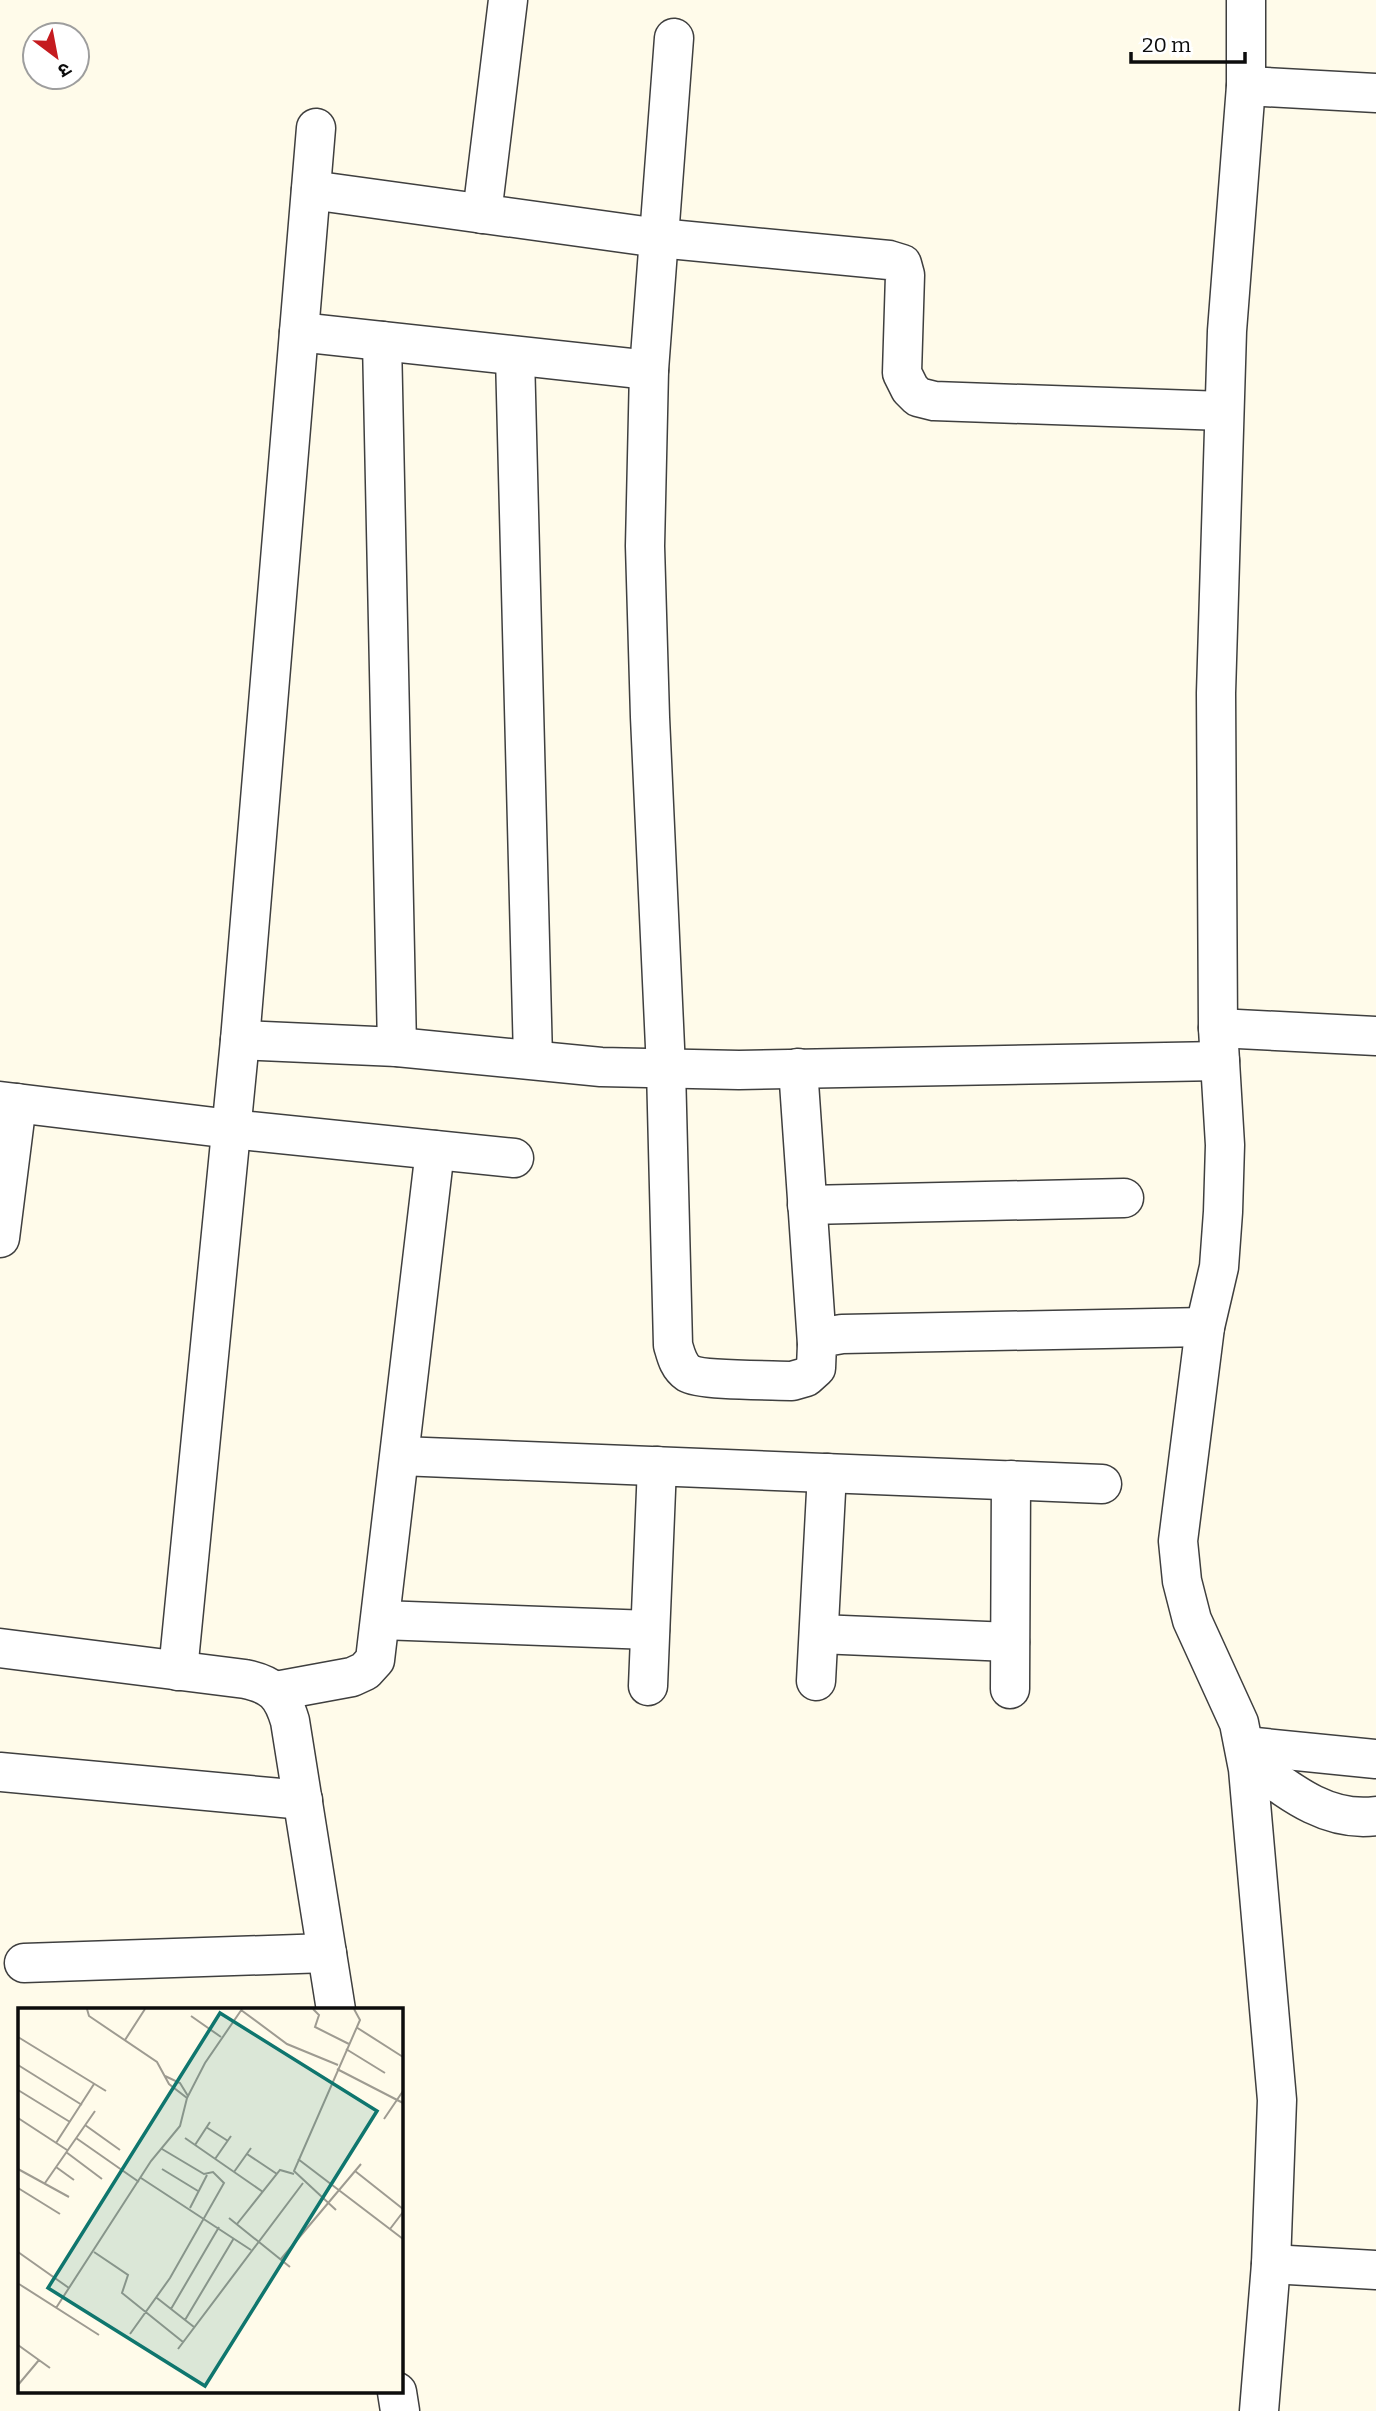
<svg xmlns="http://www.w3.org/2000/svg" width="1376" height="2411" font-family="Bitter,'Noto Sans Devanagari',serif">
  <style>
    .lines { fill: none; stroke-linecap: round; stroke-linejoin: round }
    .minor-casing { stroke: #3f3f3f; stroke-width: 41 }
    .minor { stroke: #fff; stroke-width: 38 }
    .inset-road { fill: none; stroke: #9e9b91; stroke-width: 2 }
    .view { fill: #0f766e; fill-opacity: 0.15; stroke: #0f766e; stroke-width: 3.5 }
    .inset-edge { fill: none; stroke: #0c0c0c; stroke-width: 3.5 }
  </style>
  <rect width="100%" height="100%" fill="#fffbea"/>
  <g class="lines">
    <defs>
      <g id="minor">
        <polyline points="1246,0 1246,86 1227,331 1216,693 1218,1028 1225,1145 1223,1212 1219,1267 1205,1327 1178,1541 1182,1581 1192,1620 1239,1723 1248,1769 1277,2100 1271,2264 1259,2411"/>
        <path d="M674 38 649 370 645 546 650 717 666 1069 673 1345C676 1355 678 1366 688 1373 701 1381 773 1380 792 1381L806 1377 816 1368 817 1344 825 1337 842 1334 1205 1327"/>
        <polyline points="1246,86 1376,93"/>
        <polyline points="311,190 659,238 889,260 902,264 905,275 902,373 910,389 918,397 934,401 1224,411"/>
        <polyline points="482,214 508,0"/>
        <polyline points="299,332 649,370"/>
        <polyline points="382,341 397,1047"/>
        <polyline points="515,356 533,1059"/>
        <polyline points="1218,1028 1376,1036"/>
        <polyline points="240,1040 397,1047 601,1067 739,1070 1220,1061"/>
        <polyline points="798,1068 817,1344"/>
        <polyline points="0,1101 231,1129 514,1158"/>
        <polyline points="807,1205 1124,1198"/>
        <polyline points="0,1238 17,1103"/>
        <polyline points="400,1456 1102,1484"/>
        <polyline points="381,1620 650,1630"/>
        <polyline points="819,1634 1010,1642"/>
        <path d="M0 1648 245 1679C273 1685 282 1694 290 1721L336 2010"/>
        <polyline points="178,1671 240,1040 316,128"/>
        <polyline points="816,1681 827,1473"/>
        <polyline points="648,1686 657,1466"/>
        <polyline points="1010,1689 1011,1480"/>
        <polyline points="276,1691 352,1677 365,1671 375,1660 435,1150"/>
        <polyline points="1245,1746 1376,1759"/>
        <path d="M1247 1760C1285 1788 1325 1823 1376 1816"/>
        <polyline points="0,1772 303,1800"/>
        <polyline points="24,1963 327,1953"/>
        <polyline points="1271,2264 1376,2270"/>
        <polyline points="397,2392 400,2411"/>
      </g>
    </defs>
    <use href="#minor" class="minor-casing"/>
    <use href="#minor" class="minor"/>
  </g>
  <g transform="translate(18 2008)">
    <rect width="385" height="385" fill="#fffbea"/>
    <path class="inset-road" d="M69 1 71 8 139 54 151 76 169 90M295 1 301 7 297 19 331 36M223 2 269 36 320 57M173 8 203 29M338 19 385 49M0 29 88 83M107 32 127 1M328 41 367 65M0 57 64 97M319 61 385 95M147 68 162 75 170 88M0 82 52 114M0 110 49 142M366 111 385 83M67 117 102 142M188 119 210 133M58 130 121 174M167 130 245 184M38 135 76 76M177 137 192 114M48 144 84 171M229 146 259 166M197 151 213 128M280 151 385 231M38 159 56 172M0 161 51 189M144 161 180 183M337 163 385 201M216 164 233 140M123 170 233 242M27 175 77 103M0 180 42 206M172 200 189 167M318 202 276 163 342 12 336 1M211 210 272 259M219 216 262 162 276 166M372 221 385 204M0 244 51 280M76 244 110 267 104 285 165 334M263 251 343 156M1 276 81 327M139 290 176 319M38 300 133 153 162 118 169 90 187 55 224 1M153 301 201 219M167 312 216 230M112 326 152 270 206 175 195 164 186 166 144 141M0 337 32 360M160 341 285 175M0 377 21 352"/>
    <path class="view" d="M202 5 359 103 187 378 30 280Z"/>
    <rect width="385" height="385" class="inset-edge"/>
  </g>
  <g transform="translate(56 56) rotate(148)"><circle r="33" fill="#ffffff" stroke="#9e9e9e" stroke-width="2"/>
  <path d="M0-5L12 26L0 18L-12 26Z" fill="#c51b1f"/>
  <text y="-10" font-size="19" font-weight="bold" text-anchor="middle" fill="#0c0c0c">उ</text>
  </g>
  <path d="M1131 52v10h114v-10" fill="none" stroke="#0c0c0c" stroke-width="3.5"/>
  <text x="1142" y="52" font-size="21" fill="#0c0c0c" stroke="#ffffff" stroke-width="5" paint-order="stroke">20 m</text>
</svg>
